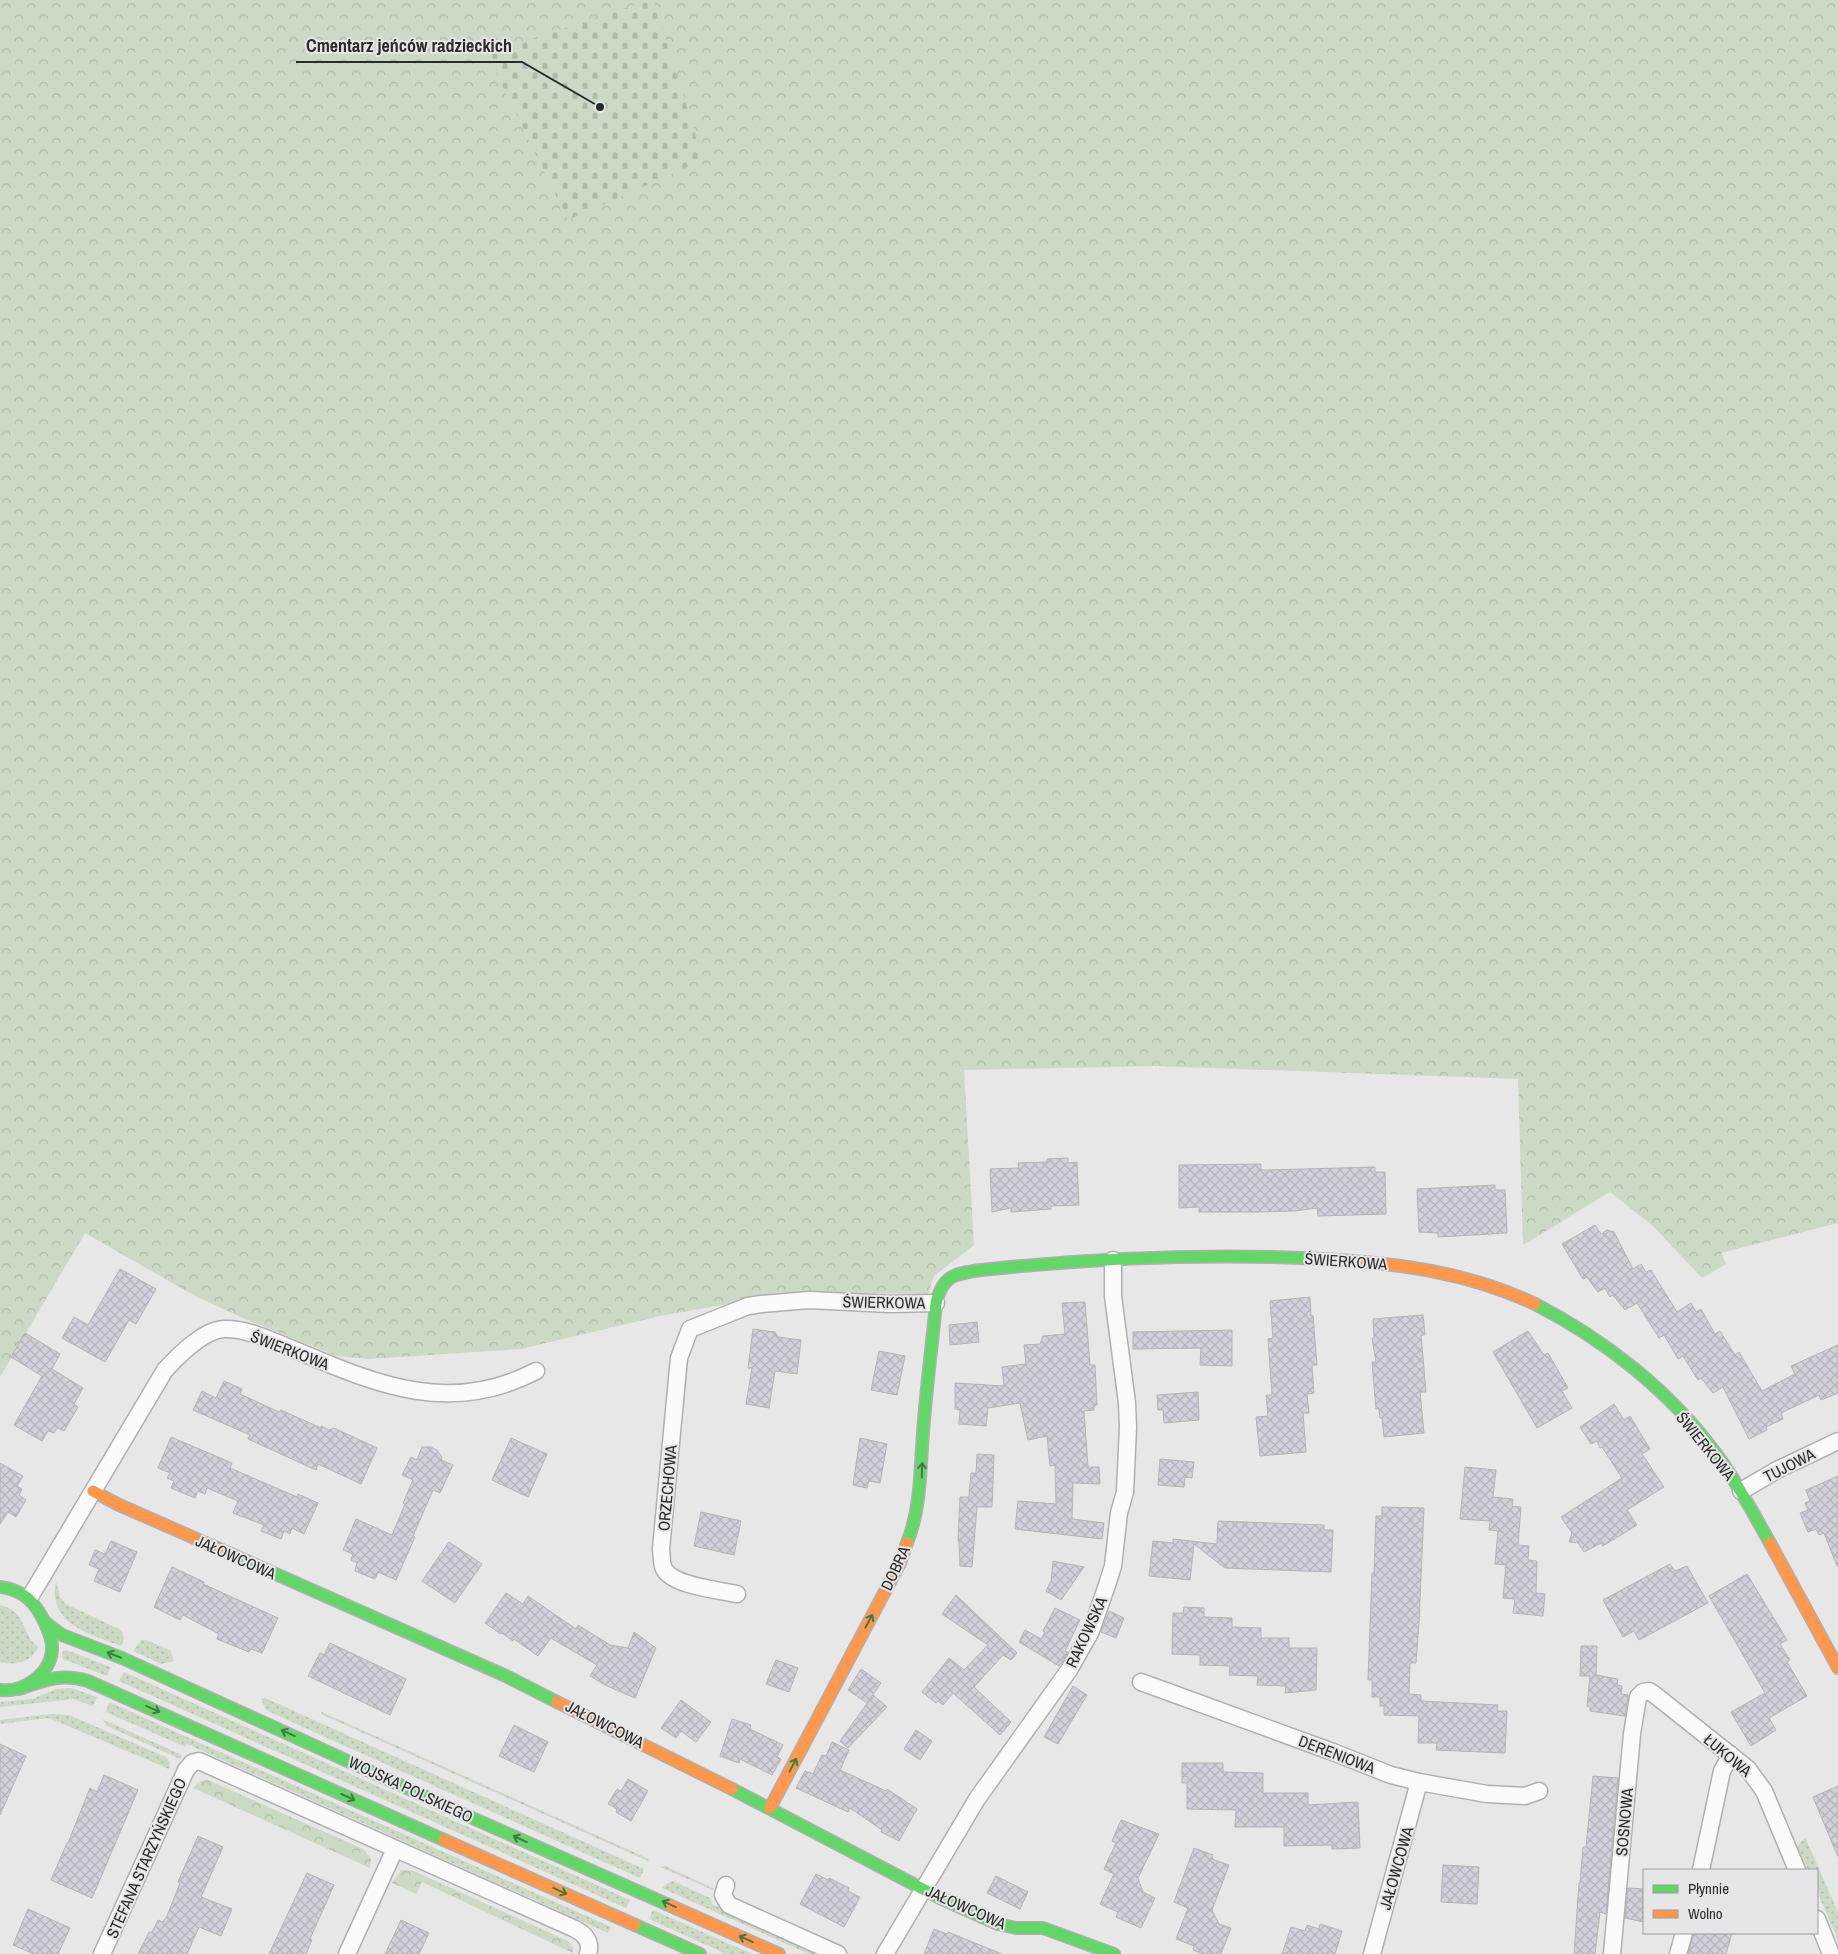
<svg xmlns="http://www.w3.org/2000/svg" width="1838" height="1954" font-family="'Archivo Narrow',sans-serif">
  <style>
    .green { fill: url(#green-dots) }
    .forest { fill: url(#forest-crowns) }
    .cemetery { fill: url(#cemetery-stones) }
    .building { fill: url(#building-cross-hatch); stroke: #b4b4b4 }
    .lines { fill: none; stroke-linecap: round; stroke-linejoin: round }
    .street-casing { stroke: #b0b0b0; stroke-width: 19 }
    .fast-casing { stroke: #b0b0b0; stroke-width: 14 }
    .slow-casing { stroke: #b0b0b0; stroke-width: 14 }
    .street { stroke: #fbfbfb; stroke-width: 16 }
    .fast { stroke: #63d668; stroke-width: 11 }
    .slow { stroke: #ff974d; stroke-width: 11 }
    .oneway { stroke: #447746 }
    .labels { text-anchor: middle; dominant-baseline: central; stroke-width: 4; stroke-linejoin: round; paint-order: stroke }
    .street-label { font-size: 16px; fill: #2a2a2a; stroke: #e6e6e8 }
    .leader { fill: none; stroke: #2a2a2a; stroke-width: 2 }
    .callout-dot { fill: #2a2a2a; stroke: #e6e6e8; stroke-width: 2 }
    .callout-label { font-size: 18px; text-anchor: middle; font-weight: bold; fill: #2a2a2a; stroke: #e6e6e8; stroke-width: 4; stroke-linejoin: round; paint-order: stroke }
  </style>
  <defs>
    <pattern id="green-dots" width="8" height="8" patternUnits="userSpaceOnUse" patternTransform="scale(1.25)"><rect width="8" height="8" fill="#ccd9c5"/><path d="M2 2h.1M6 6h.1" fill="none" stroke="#afbaa9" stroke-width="1.8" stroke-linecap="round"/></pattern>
    <pattern id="forest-crowns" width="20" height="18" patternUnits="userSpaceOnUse" patternTransform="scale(1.25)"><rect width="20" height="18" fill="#ccd9c5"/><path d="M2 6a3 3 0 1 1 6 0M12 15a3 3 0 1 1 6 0" fill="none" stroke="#afbaa9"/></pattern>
    <pattern id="cemetery-stones" width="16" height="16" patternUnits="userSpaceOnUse" patternTransform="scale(1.25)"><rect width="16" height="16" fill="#ccd9c5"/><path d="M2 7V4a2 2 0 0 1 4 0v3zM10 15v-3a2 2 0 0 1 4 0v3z" fill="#afbaa9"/></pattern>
    <pattern id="building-cross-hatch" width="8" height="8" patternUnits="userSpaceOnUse" patternTransform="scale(1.25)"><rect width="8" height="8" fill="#d2d1db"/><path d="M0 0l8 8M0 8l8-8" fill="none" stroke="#b4b4bc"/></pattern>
  </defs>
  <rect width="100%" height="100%" fill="#e7e7e7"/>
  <g class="green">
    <path d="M56 1581 60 1597 66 1604 121 1630 124 1638 121 1646C90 1634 47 1624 56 1581Z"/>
    <path d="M0 1605C29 1613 19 1631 38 1647 32 1662 15 1666 0 1662Z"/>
    <polygon points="141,1640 146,1640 170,1650 174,1661 161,1664 133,1651"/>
    <polygon points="66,1650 111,1667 107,1676 63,1659 62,1657 63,1651"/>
    <polygon points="124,1672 630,1900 626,1908 119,1681"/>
    <polygon points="71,1688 97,1697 93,1706 73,1699 0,1707 0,1702 32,1699 56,1689"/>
    <polygon points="265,1698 635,1865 644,1869 640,1878 316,1733 266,1710 261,1699"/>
    <polygon points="109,1702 611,1927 608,1933 187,1744 185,1747 106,1712"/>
    <polygon points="322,1712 649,1859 648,1861 321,1714"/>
    <polygon points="52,1714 69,1715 166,1757 170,1762 169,1769 49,1718 0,1724 0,1720"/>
    <polygon points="102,1719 182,1755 180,1759 107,1726"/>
    <polygon points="1805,1837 1838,1912 1838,1940 1817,1891 1817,1870 1808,1870 1797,1847"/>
    <polygon points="665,1866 717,1890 713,1890 660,1867"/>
    <polygon points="673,1881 710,1898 712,1904 820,1954 809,1954 662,1888 668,1883"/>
    <polygon points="653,1910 752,1954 726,1954 649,1919"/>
  </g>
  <g class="forest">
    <polygon points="0,0 1838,0 1838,1223 1721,1253 1726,1264 1702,1278 1653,1226 1610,1192 1523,1245 1518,1079 1155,1066 964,1070 974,1245 934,1276 928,1294 790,1293 660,1316 521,1349 369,1359 337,1356 245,1319 195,1296 85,1233 0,1377"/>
    <polygon points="208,1780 363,1849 371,1858 370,1868 193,1788 201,1781"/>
    <polygon points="401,1870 414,1871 568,1941 573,1947 573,1953 422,1882 416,1894 392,1883"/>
  </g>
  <polygon class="cemetery" points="650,0 654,0 703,160 568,220 487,54"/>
  <g class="building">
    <polygon points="1068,1158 1068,1163 1077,1162 1079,1205 1051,1206 1051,1209 1011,1212 1011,1208 992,1212 990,1169 1019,1168 1018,1163 1047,1162 1047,1159"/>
    <polygon points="1261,1164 1261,1170 1268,1170 1375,1167 1375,1172 1385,1172 1386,1214 1318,1216 1317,1208 1295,1211 1256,1212 1199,1212 1199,1207 1179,1208 1179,1165"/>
    <polygon points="1495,1185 1495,1190 1505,1190 1507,1233 1438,1237 1438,1233 1419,1232 1417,1189"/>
    <polygon points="1595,1225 1601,1234 1607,1230 1614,1232 1633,1269 1641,1264 1646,1272 1651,1270 1677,1312 1691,1303 1696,1312 1701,1309 1715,1334 1720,1331 1735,1355 1739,1352 1762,1391 1795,1374 1791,1366 1838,1345 1838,1393 1821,1400 1819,1395 1781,1413 1783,1419 1766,1427 1767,1430 1749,1439 1723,1387 1713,1393 1701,1378 1698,1380 1683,1356 1678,1359 1664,1335 1659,1338 1637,1303 1625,1310 1613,1295 1610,1297 1605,1288 1598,1292 1587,1277 1583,1279 1562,1244"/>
    <polygon points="120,1269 156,1289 136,1324 129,1320 105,1362 62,1338 74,1317 88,1325"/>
    <polygon points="1310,1297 1311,1316 1313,1315 1317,1365 1312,1365 1314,1393 1307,1394 1309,1413 1303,1413 1306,1452 1260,1456 1256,1417 1268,1416 1266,1395 1272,1395 1268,1339 1273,1338 1270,1301"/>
    <polygon points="1085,1302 1090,1365 1095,1365 1097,1405 1094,1406 1094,1410 1084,1411 1088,1467 1099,1467 1100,1484 1073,1483 1072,1519 1104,1523 1102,1539 1015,1529 1018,1501 1056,1504 1055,1465 1050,1466 1047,1436 1028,1440 1020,1403 988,1408 986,1426 959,1424 960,1410 955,1409 955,1383 1004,1386 1002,1367 1026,1364 1024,1345 1040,1344 1043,1336 1065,1334 1062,1303"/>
    <polygon points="1423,1315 1425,1335 1421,1335 1426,1392 1420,1392 1424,1433 1384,1437 1382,1418 1380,1418 1379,1409 1376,1409 1372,1362 1376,1362 1372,1338 1374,1338 1373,1319"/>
    <polygon points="977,1322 979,1342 950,1345 949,1325"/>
    <polygon points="753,1329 775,1332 778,1337 801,1340 797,1374 775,1371 769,1408 746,1404 752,1368 748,1368"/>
    <polygon points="1232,1330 1232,1366 1200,1365 1201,1348 1133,1349 1133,1332"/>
    <polygon points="1528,1331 1544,1355 1548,1353 1568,1388 1562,1391 1572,1408 1537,1428 1493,1352"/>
    <polygon points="25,1333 60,1354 52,1369 83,1388 74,1404 78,1407 64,1431 57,1428 54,1433 48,1431 42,1441 14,1425 42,1376 11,1357"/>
    <polygon points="879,1351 905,1356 897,1395 871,1390"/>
    <polygon points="224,1381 242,1389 240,1394 279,1412 281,1410 321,1428 321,1426 329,1430 334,1428 377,1448 361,1484 318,1464 316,1470 248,1439 250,1435 193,1410 202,1391 216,1398"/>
    <polygon points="1198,1392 1199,1420 1164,1423 1163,1410 1158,1410 1157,1395"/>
    <polygon points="1614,1404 1624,1420 1630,1416 1650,1449 1642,1454 1664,1487 1627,1510 1637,1525 1603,1546 1601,1543 1584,1552 1578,1543 1569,1542 1572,1533 1561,1517 1622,1478 1602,1447 1600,1448 1597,1441 1591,1444 1580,1427"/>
    <polygon points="171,1437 232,1463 230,1468 297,1497 298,1494 318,1503 304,1534 292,1528 290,1534 284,1531 281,1539 261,1531 264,1525 233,1513 238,1501 207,1488 205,1494 198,1491 195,1498 171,1488 174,1481 167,1478 170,1473 158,1468"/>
    <polygon points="511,1438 547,1454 528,1497 492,1480"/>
    <polygon points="860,1438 887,1444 880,1483 869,1481 867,1488 853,1485"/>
    <polygon points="422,1447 431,1447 437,1450 442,1457 441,1460 453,1465 440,1493 433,1490 413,1536 415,1537 396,1580 378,1572 375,1579 355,1571 357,1563 351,1560 353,1554 343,1550 356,1519 392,1535 405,1504 403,1503 413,1480 402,1475 411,1457 417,1460"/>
    <polygon points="977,1454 994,1455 992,1507 977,1507 972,1567 960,1566 959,1541 958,1541 960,1497 969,1497 971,1473 976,1473"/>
    <polygon points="1160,1459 1194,1462 1192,1478 1185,1477 1184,1487 1158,1485"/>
    <polygon points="0,1463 23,1476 17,1486 22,1489 19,1495 26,1500 16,1517 8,1512 0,1524"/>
    <polygon points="1465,1467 1496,1470 1493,1497 1513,1499 1512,1506 1521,1507 1518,1545 1529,1546 1528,1560 1537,1561 1536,1593 1545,1594 1543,1616 1513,1613 1515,1599 1503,1598 1506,1565 1495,1564 1498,1531 1489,1530 1490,1521 1460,1519"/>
    <polygon points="1838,1476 1838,1566 1837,1566 1824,1533 1819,1535 1816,1529 1808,1532 1800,1513 1808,1510 1805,1503 1810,1501 1806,1490"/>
    <polygon points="1382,1507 1424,1508 1419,1623 1416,1663 1410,1663 1409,1694 1421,1695 1421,1701 1498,1705 1497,1711 1507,1711 1505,1753 1436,1750 1437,1743 1418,1743 1419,1716 1384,1715 1384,1706 1380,1706 1380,1697 1372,1697 1372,1680 1368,1680 1372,1573 1374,1573 1376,1516 1382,1516"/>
    <polygon points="701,1512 741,1521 734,1555 694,1546"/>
    <polygon points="1218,1521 1324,1525 1324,1530 1333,1530 1331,1572 1225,1568 1194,1544 1190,1580 1149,1576 1153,1541 1173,1543 1173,1539 1217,1544"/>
    <polygon points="111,1541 137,1552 120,1592 94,1581 99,1569 89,1565 95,1550 105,1554"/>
    <polygon points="449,1542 482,1564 455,1603 422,1581"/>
    <polygon points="1053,1561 1084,1567 1061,1600 1046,1591 1051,1581"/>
    <polygon points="1670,1564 1675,1571 1687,1566 1708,1603 1639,1640 1634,1631 1623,1637 1603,1600"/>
    <polygon points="172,1567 204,1582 203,1584 278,1618 262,1653 251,1649 249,1652 217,1639 219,1634 183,1615 180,1620 154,1607"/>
    <polygon points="1747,1574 1787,1640 1780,1644 1790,1660 1787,1662 1807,1696 1769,1718 1776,1730 1751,1746 1731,1712 1765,1693 1709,1596"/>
    <polygon points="506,1593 523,1604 528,1596 576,1629 578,1625 610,1645 628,1648 634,1632 656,1648 635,1698 605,1685 590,1676 597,1665 551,1638 538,1656 514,1639 513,1641 502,1633 501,1634 485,1623"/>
    <polygon points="956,1595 1017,1653 1011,1660 1003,1655 974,1687 1011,1722 1000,1735 953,1693 943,1705 938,1701 936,1703 922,1692 949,1658 964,1670 988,1645 942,1614"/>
    <polygon points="1184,1607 1204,1608 1204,1617 1232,1618 1232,1627 1261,1628 1261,1638 1289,1638 1289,1648 1317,1648 1316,1690 1285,1693 1286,1686 1257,1685 1258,1676 1229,1675 1230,1666 1200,1665 1200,1655 1172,1654 1173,1613 1183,1613"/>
    <polygon points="1055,1608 1080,1620 1065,1651 1068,1652 1059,1666 1019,1642 1025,1630 1041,1639 1045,1632 1043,1631"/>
    <polygon points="1109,1611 1124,1618 1116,1638 1101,1632"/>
    <polygon points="330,1643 406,1679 390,1715 308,1676 320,1653 324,1655"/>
    <polygon points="1581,1646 1597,1646 1596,1675 1618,1679 1617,1685 1622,1686 1621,1694 1628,1695 1625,1716 1590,1711 1590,1707 1587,1706 1590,1676 1580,1676"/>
    <polygon points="776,1660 798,1668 789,1692 766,1684"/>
    <polygon points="861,1669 881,1683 867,1703 848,1690"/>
    <polygon points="1073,1686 1087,1695 1058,1744 1044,1737"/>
    <polygon points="873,1695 887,1707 848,1748 840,1741"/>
    <polygon points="681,1700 711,1722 696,1742 681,1731 676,1738 661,1728"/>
    <polygon points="732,1719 751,1725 750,1729 783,1745 777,1757 781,1759 772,1775 740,1759 739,1763 720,1756"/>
    <polygon points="514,1725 548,1742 534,1772 499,1756"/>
    <polygon points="916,1730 932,1741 920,1760 904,1749"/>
    <polygon points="832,1742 849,1750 840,1770 886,1791 887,1789 917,1809 899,1841 881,1832 882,1830 850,1808 848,1812 796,1788 805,1771 813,1774 822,1755 826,1756"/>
    <polygon points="0,1744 26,1756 0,1815"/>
    <polygon points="1182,1763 1223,1763 1223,1772 1263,1773 1263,1793 1308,1793 1308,1805 1358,1802 1360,1848 1332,1849 1332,1845 1284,1846 1284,1827 1235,1827 1236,1810 1187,1809 1187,1783 1182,1783"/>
    <polygon points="104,1775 138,1790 92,1898 51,1880 67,1843 68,1843 90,1788 97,1792"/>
    <polygon points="1593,1776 1618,1778 1606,1914 1600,1912 1595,1954 1574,1954 1579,1883 1580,1883 1583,1847 1586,1847"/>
    <polygon points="628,1779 648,1791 631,1821 616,1812 617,1809 608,1804 617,1789 621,1791"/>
    <polygon points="1838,1786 1838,1857 1813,1797"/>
    <polygon points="1121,1820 1159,1834 1138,1878 1143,1892 1155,1898 1141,1928 1116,1917 1118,1912 1100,1904 1114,1874 1104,1869 1116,1843 1112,1841"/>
    <polygon points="198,1836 223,1847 201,1897 232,1909 221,1936 199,1927 187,1954 138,1954 149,1932 152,1932 158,1920 163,1922 167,1916 180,1883 178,1882"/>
    <polygon points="1194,1848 1213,1855 1212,1859 1229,1865 1212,1910 1219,1924 1231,1928 1221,1954 1203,1954 1193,1950 1194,1946 1176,1939 1188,1908 1174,1902"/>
    <polygon points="1443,1865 1479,1867 1477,1904 1441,1902"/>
    <polygon points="307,1873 334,1885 310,1939 312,1940 306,1954 269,1954"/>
    <polygon points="816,1874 828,1880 829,1878 849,1888 848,1891 860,1897 844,1927 800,1904"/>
    <polygon points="996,1876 1028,1892 1020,1909 987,1893"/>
    <polygon points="1628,1888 1644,1889 1644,1922 1625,1918"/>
    <polygon points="28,1909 70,1928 58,1954 34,1954 13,1945"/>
    <polygon points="401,1920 429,1933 419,1954 385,1954"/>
    <polygon points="1320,1924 1342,1931 1335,1954 1282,1954 1291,1927 1305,1931 1307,1925 1319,1929"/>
    <polygon points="934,1929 947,1934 948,1932 1002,1954 924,1954"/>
    <polygon points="1694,1933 1732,1933 1726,1954 1688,1954"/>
  </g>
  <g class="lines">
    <defs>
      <g id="street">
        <polyline points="1741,1491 1777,1470 1838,1441"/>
        <path d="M737 1594C719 1590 673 1586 664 1569 661 1563 662 1555 661 1549L679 1358 690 1329 748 1306 761 1304 809 1300 890 1304 936 1303"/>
        <path d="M30 1597 165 1370C178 1356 203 1330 224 1329 249 1328 276 1343 300 1352 380 1386 452 1415 536 1371"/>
        <polyline points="1141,1682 1333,1752 1391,1775 1419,1782 1487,1794 1525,1796 1539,1791"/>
        <polyline points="1701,1870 1722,1771 1731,1755"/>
        <polyline points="726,1885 723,1895 729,1905 838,1954"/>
        <polyline points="1817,1919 1831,1954"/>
        <path d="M102 1954 186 1770 192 1763 199 1761 575 1929C585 1934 592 1942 588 1954"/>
        <polyline points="347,1954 395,1849"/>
        <polyline points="885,1954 977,1799 1069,1670 1091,1631 1108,1582 1113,1566 1119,1513 1125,1492 1128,1427 1127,1403 1113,1296 1113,1260"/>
        <polyline points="1372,1954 1419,1782"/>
        <polyline points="1612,1954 1632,1734 1638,1697 1643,1692 1649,1691 1655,1695 1748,1769 1764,1791 1797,1870"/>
        <polyline points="1678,1954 1684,1933"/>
      </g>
      <g id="fast">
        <path d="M1535 1304C1605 1340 1670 1391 1717 1455 1737 1482 1753 1513 1770 1543"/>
        <path d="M907 1543C921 1508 920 1471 923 1433 926 1390 932 1346 936 1303 943 1275 954 1274 981 1270 1095 1258 1208 1253 1322 1259"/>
        <polyline points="233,1555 506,1676 557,1702"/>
        <path d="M0 1587C24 1590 35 1602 45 1623 48 1631 53 1640 52 1649 51 1674 23 1693 0 1690"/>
        <polyline points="45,1622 62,1635 122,1658 470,1817 671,1906"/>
        <path d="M19 1689C45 1680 61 1673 88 1681L444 1840"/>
        <polyline points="732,1789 940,1898 998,1924 1016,1928 1043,1928 1114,1954"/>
        <polyline points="635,1925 700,1954"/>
      </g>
      <g id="slow">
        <path d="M1322 1259C1396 1263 1468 1272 1535 1304"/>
        <polyline points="93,1491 117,1504 233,1555"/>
        <polyline points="1770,1543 1838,1668"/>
        <polyline points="557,1702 732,1789"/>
        <polyline points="770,1808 900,1563 907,1543"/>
        <polyline points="444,1840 635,1925"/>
        <polyline points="671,1906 779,1954"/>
      </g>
    </defs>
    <use href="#street" class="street-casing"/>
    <use href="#fast" class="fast-casing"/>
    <use href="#slow" class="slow-casing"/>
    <use href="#street" class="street"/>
    <use href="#fast" class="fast"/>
    <use href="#slow" class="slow"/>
  </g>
  <defs><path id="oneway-shaft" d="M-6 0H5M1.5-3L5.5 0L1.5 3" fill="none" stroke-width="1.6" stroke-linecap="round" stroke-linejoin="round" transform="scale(1.25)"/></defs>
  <g class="oneway">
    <use href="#oneway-shaft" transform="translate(922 1470) rotate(-88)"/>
    <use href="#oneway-shaft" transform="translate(869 1621) rotate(-62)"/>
    <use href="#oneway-shaft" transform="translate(114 1655) rotate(-159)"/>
    <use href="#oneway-shaft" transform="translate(153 1709) rotate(24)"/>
    <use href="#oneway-shaft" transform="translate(288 1733) rotate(-156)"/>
    <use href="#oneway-shaft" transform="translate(793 1765) rotate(-62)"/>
    <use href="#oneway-shaft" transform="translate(348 1797) rotate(24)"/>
    <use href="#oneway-shaft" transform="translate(520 1839) rotate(-156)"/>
    <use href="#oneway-shaft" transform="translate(560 1891) rotate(24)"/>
    <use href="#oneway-shaft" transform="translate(669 1904) rotate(-156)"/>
    <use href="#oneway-shaft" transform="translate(746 1939) rotate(-156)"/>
  </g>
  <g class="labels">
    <g class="street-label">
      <text transform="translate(1346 1261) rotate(4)">ŚWIERKOWA</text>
      <text transform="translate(884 1302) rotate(1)">ŚWIERKOWA</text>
      <text transform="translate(290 1350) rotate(21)">ŚWIERKOWA</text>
      <text transform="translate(1706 1446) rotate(51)">ŚWIERKOWA</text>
      <text transform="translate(1789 1465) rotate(-27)">TUJOWA</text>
      <text transform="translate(667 1488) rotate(-85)">ORZECHOWA</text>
      <text transform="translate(236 1557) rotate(24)">JAŁOWCOWA</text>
      <text transform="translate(895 1568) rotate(-65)">DOBRA</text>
      <text transform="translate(1086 1632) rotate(-65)">RAKOWSKA</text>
      <text transform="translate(605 1724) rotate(27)">JAŁOWCOWA</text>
      <text transform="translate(1337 1754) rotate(21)">DERENIOWA</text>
      <text transform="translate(1728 1755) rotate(40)">ŁUKOWA</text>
      <text transform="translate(411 1789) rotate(25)">WOJSKA POLSKIEGO</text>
      <text transform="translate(1624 1822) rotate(-85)">SOSNOWA</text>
      <text transform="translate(146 1858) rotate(-66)">STEFANA STARZYŃSKIEGO</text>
      <text transform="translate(1396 1868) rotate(-74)">JAŁOWCOWA</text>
      <text transform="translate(966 1907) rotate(24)">JAŁOWCOWA</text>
    </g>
  </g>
  <path class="leader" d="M600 107L522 62H296"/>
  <circle class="callout-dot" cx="600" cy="107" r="5"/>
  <g class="callout-label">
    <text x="409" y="52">Cmentarz jeńców radzieckich</text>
  </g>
  <rect x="1643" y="1869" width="175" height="65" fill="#e6e6e8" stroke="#9b9b9c"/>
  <rect x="1653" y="1885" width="25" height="8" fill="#63d668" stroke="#9b9b9c"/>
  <text x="1688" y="1894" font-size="15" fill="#2a2a2a">Płynnie</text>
  <rect x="1653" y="1910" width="25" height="8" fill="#ff974d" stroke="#9b9b9c"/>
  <text x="1688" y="1919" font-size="15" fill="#2a2a2a">Wolno</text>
</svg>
